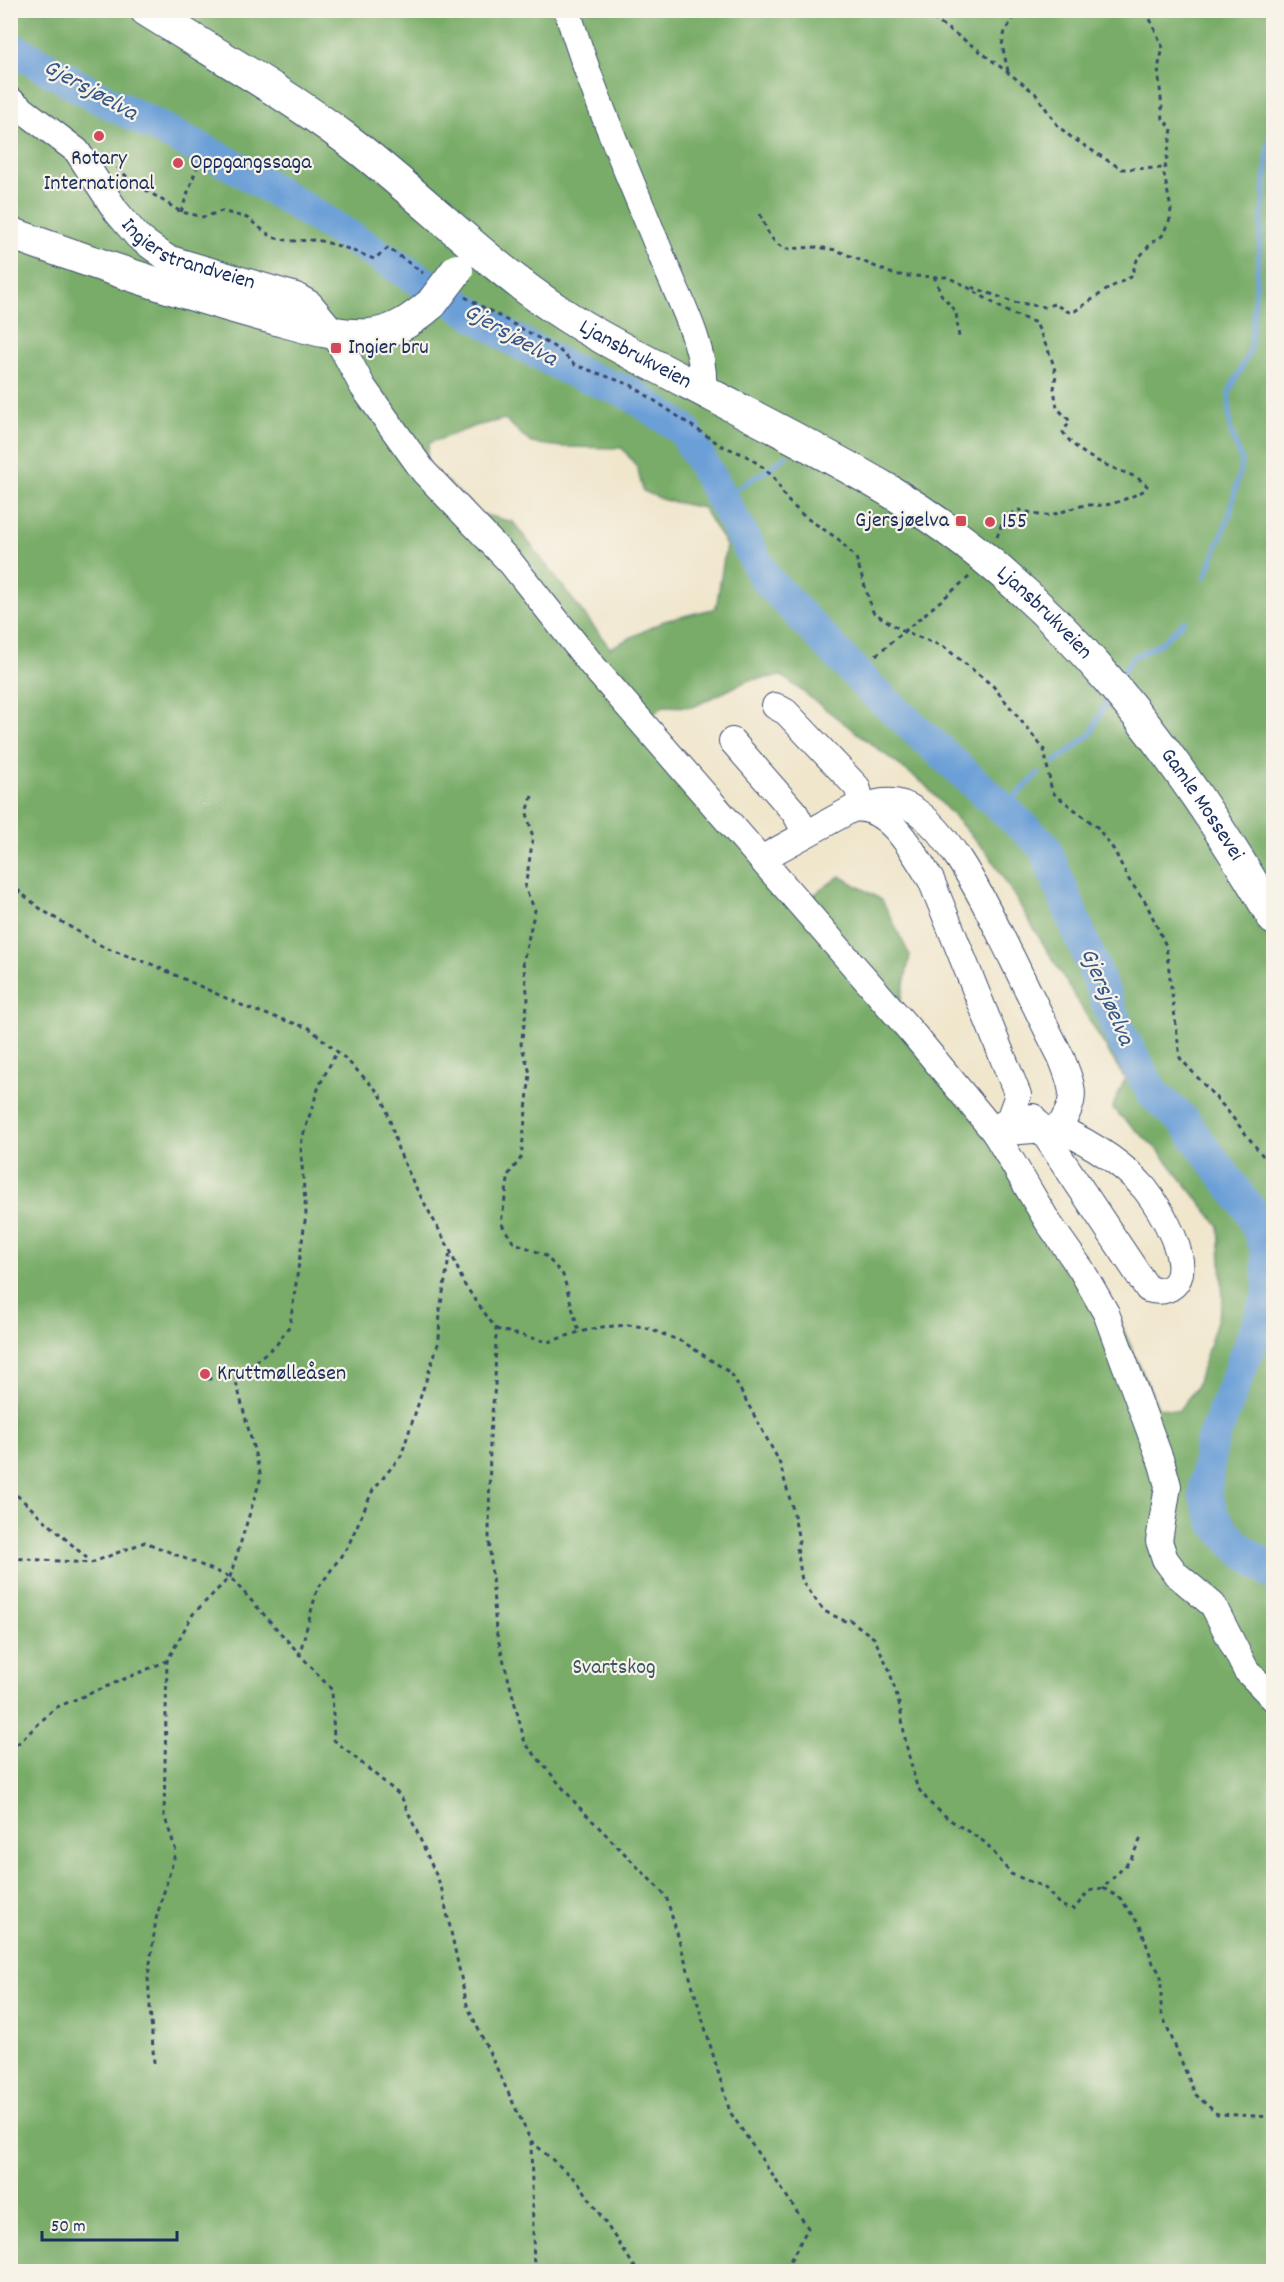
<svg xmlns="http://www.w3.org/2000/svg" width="1284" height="2282" font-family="Dekko,sans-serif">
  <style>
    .forest { fill: #78ac68; stroke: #4a6e63; stroke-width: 1.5; fill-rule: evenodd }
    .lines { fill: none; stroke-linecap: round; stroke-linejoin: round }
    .stream { stroke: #6b9fd7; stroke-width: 5 }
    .river { stroke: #6b9fd7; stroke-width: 33 }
    .minor-casing { stroke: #3b4a6e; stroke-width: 28 }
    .major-casing { stroke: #3b4a6e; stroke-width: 34 }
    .path { stroke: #3b4a6e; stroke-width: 3; stroke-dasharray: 4.5 4.5; stroke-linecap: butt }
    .minor { stroke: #fff; stroke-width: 26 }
    .major { stroke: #fff; stroke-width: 32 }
    .major-bridge-casing { stroke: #3b4a6e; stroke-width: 34; stroke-linecap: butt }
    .major-bridge { stroke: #fff; stroke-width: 32 }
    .poi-dot { fill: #d1495b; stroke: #f7f3e8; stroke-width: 2 }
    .labels { text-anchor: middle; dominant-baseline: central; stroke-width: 4.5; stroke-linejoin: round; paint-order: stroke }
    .poi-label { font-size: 22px; fill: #1b2f5e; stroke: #f7f3e8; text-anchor: start }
    .street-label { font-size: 22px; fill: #1b2f5e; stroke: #f7f3e8 }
    .park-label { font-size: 22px; fill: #3a5564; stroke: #f7f3e8 }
    .water-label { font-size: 24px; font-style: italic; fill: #375688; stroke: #f7f3e8 }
  </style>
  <rect width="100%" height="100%" fill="#f7f3e8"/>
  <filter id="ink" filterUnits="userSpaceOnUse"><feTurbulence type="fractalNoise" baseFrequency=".0167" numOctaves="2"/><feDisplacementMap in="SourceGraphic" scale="12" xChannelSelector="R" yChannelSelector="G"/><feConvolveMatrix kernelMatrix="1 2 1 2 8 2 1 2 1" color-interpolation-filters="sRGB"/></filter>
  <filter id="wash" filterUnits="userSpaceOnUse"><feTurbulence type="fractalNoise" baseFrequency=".008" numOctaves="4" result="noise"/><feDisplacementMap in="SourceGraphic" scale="24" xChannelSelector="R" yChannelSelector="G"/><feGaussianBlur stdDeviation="1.35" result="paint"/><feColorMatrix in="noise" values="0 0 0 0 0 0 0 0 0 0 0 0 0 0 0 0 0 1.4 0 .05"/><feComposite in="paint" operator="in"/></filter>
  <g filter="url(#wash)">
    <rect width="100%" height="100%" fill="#f0e6cc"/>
    <path class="forest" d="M11 11H1273V2271H11ZM505 419 531 443 562 447 622 448 637 467 643 491 664 500 703 508 726 545 716 608 664 621 610 648 513 522 481 514 426 462 429 443 476 426ZM782 676 924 784 990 856 1125 1079 1112 1108 1159 1151 1219 1226 1223 1301 1196 1388 1178 1411 1158 1407 1117 1315 900 1004 910 956 882 900 840 876 809 898 647 719 664 706 693 707 749 680Z"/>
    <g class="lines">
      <g class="stream">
        <polyline points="722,498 767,470 786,456"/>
        <polyline points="1205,577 1229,517 1242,461 1230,429 1229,392 1250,351 1271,117"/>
        <polyline points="1123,672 1132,658 1163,642 1184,621"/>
        <polyline points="1055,762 1091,734 1106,701"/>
        <polyline points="1003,809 1039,773"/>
      </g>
      <polyline class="river" points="10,47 96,96 238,168 452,300 509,337 572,371 631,394 684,430 766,579 868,686 1044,846 1121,1036 1154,1095 1183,1120 1250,1210 1266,1247 1270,1293 1210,1447 1205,1495 1215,1521 1237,1546 1274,1574"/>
    </g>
  </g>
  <g filter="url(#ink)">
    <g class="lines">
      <defs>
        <g id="minor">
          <path d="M567 10C593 95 629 175 662 257 677 295 707 348 703 390"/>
          <path id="s1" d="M10 100 77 151 116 211 138 237 167 258 296 296 310 304 334 333 363 387 424 472 511 563 592 665 915 1036 995 1133 1048 1222 1081 1269 1106 1313 1162 1464 1168 1486 1159 1541 1165 1559 1176 1574 1213 1605 1246 1670 1274 1699"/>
          <path d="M775 706 786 712 857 787 863 807C877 803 889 799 903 804 950 822 990 915 1012 958 1028 991 1044 1024 1061 1057 1073 1088 1079 1099 1058 1128L995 1133"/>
          <polyline points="732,741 795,813 806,834"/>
          <path d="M761 859 852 809C888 802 915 855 931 880L1018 1095 1010 1117 995 1133"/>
          <path d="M1033 1117 1148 1289C1158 1292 1166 1292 1174 1285 1195 1264 1159 1207 1145 1189 1122 1162 1090 1143 1058 1128"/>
        </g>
        <g id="major">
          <path id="s2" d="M146 10C212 52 282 91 345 138 420 194 484 263 563 314 602 340 645 360 686 382 754 417 822 451 888 490 1059 593 1175 749 1274 919"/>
          <path d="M10 233C93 263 177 292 262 315 296 324 332 337 369 335 394 333 414 319 432 303"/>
        </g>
      </defs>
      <use href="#minor" class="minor-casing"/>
      <use href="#major" class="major-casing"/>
      <g class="path">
        <polyline points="440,10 448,14 452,13 452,10"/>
        <polyline points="917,10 929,16 973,46 1035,93 1058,126 1071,137 1110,162 1122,169 1165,168"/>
        <polyline points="1008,71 1002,45 1005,31 1019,10"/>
        <polyline points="111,161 130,180 181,212 204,217 222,211 247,218 272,237 290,241 317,240 343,247 374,259 388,248 423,273"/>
        <polyline points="181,212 197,167"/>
        <path d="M760 214 769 235 777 244 786 249 817 247 836 250 893 274 907 276 947 277 964 285 1008 312 1036 323 1051 357 1056 374 1054 389 1057 408 1070 421 1063 432C1075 451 1097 462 1118 470 1128 474 1140 477 1147 486L1145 490C1133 496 1118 503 1105 505 1097 506 1089 504 1081 506 1067 509 1054 517 1040 515 1031 514 1025 510 1016 510L1002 523 997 537"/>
        <polyline points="934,276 941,294 956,312 959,338"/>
        <polyline points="972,287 1013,302 1045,307 1054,304 1069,312 1075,311 1111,287 1131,277 1137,260 1152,242 1162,236 1170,219 1171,209 1164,174 1172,129 1163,119 1158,68 1163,48 1146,10"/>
        <polyline points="465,297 558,349 575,365 631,385 722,446 745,455 764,468 775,479 787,500 805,517 838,539 856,558 873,612 904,632 943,646 993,686 1044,749 1052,792 1097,827 1114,850 1129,880 1146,903 1166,946 1180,1058 1226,1109 1274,1170"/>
        <polyline points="876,655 969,577"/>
        <polyline points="532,796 527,813 533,838 525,888 535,910 523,962 528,999 521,1044 530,1073 521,1158 509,1174 501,1223 513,1242 545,1255 563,1275 579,1332"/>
        <polyline points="10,884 42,910 105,948 151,964 250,1009 309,1028 346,1059 380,1094 386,1107 398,1149 414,1184 450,1250 464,1284 496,1329 495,1385 490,1433 489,1536 496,1631 525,1743 578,1806 666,1896 730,2112 808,2228 784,2272"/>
        <polyline points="496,1329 548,1342 579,1332 602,1327 628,1325 644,1327 683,1342 731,1373 779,1461 793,1510 799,1541 797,1547 802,1581 824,1611 847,1622 850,1620 874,1638 889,1669 900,1707 906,1744 917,1787 930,1803 950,1820 986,1843 1011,1874 1044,1887 1061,1906 1074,1909 1089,1891 1103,1888 1130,1861 1142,1836"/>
        <polyline points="207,1379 235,1378 277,1344 290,1325 306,1214 301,1153 302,1139 319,1086 337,1051"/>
        <polyline points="10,1489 90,1561"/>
        <polyline points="10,1558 91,1563 145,1542 230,1577 332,1690 334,1740 401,1796 441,1886 467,2005 531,2141 534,2272"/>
        <polyline points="299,1656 317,1590 348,1546 373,1490 401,1456 439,1341 440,1310 450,1252"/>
        <polyline points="10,1751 55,1708 167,1661"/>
        <polyline points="1103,1888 1120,1898 1140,1926 1153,1963 1161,1975 1161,2012 1195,2094 1217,2114 1274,2117"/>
        <polyline points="154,2063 148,1978 156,1919 176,1851 164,1815 167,1661 193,1614 230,1577 261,1477 235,1378"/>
        <polyline points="531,2141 579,2183 638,2272"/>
      </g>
      <use href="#minor" class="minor"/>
      <use href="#major" class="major"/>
      <defs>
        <polyline id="major-bridge" points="432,303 457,270"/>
      </defs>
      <use href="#major-bridge" class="major-bridge-casing"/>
      <use href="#major-bridge" class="major-bridge"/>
    </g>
  </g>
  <g class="poi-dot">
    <circle cx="99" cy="136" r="6"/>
    <circle cx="178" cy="163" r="6"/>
    <rect x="330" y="342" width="12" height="12" rx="3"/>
    <rect x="955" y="515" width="12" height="12" rx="3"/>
    <circle cx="990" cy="522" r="6"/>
    <circle cx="205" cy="1374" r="6"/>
  </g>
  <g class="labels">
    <g class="poi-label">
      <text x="99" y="159" text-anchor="middle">Rotary<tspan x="99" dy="25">International</tspan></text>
      <text x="190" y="163">Oppgangssaga</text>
      <text x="348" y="348">Ingier bru</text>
      <text x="949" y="521" text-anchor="end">Gjersjøelva</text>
      <text x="1002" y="522">155</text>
      <text x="217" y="1374">Kruttmølleåsen</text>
    </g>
    <g class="street-label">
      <text stroke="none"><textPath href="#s1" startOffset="243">Ingierstrandveien</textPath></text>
      <text stroke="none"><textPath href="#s2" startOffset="600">Ljansbrukveien</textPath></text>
      <text stroke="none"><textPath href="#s2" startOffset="1086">Ljansbrukveien</textPath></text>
      <text stroke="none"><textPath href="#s2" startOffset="1335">Gamle Mossevei</textPath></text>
    </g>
    <g class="park-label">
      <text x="614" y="1668">Svartskog</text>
    </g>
    <g class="water-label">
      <text transform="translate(90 91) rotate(29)">Gjersjøelva</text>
      <text transform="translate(510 336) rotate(30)">Gjersjøelva</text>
      <text transform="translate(1106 997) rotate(67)">Gjersjøelva</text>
    </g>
  </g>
  <rect width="1284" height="2282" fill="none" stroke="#f7f3e8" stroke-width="36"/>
  <path d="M42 2231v9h135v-9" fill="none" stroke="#1b2f5e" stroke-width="3"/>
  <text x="51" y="2231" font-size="18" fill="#1b2f5e" stroke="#f7f3e8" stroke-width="4.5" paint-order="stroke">50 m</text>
</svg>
